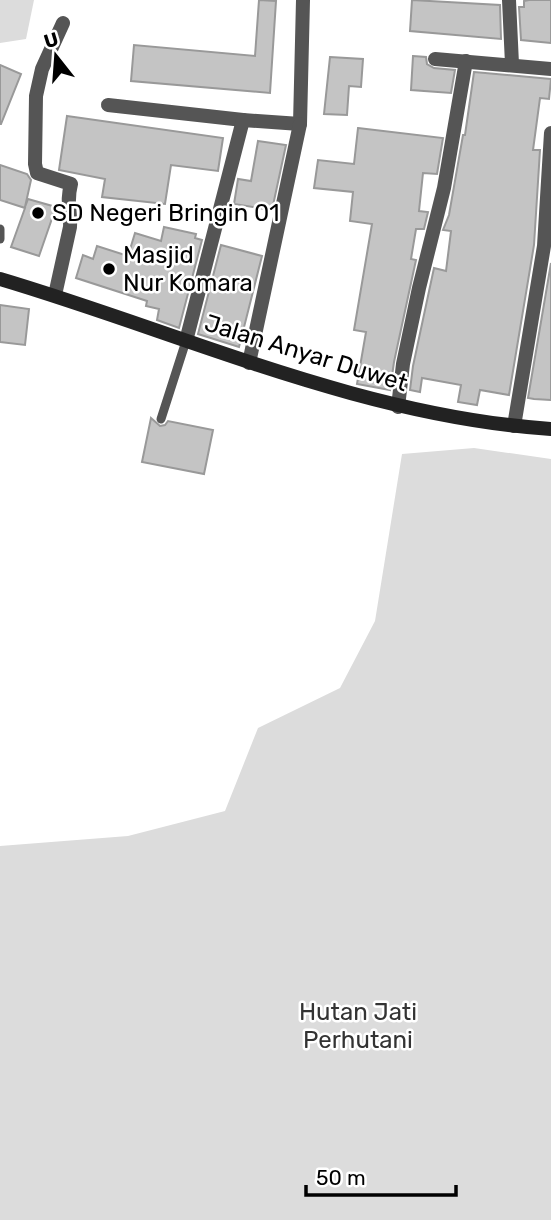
<svg xmlns="http://www.w3.org/2000/svg" width="551" height="1220" font-family="Rubik,sans-serif">
  <style>
    .green { fill: #dcdcdc }
    .building { fill: #c4c4c4; stroke: #999; stroke-width: 2 }
    .lines { fill: none; stroke-linecap: round; stroke-linejoin: round }
    .lane { stroke: #555; stroke-width: 9 }
    .street { stroke: #555; stroke-width: 14 }
    .secondary { stroke: #222; stroke-width: 14 }
    .poi-dot { fill: #000; stroke: #fff; stroke-width: 2.5 }
    .labels { text-anchor: middle; dominant-baseline: central; stroke-width: 5; stroke-linejoin: round; paint-order: stroke }
    .poi-label { font-size: 24px; fill: #000; stroke: #fff; text-anchor: start }
    .street-label { font-size: 24px; fill: #000; stroke: #fff }
    .park-label { font-size: 24px; fill: #333; stroke: #fff }
  </style>
  <rect width="100%" height="100%" fill="#fff"/>
  <g class="green">
    <polygon points="0,0 34,0 26,39 0,43"/>
    <polygon points="474,448 551,459 551,1220 0,1220 0,846 128,836 225,811 258,728 340,688 375,621 402,454"/>
  </g>
  <g class="building">
    <polygon points="259,0 276,1 270,93 131,81 134,45 255,56"/>
    <polygon points="412,0 500,5 501,39 410,31"/>
    <polygon points="529,0 551,0 551,43 521,40 519,7 524,7 524,1"/>
    <polygon points="413,56 426,57 427,64 434,68 455,70 451,93 411,90"/>
    <polygon points="330,57 363,59 361,87 349,86 347,115 324,114"/>
    <polygon points="0,65 21,74 1,124 0,124"/>
    <polygon points="474,72 551,79 549,99 540,98 533,150 540,150 534,245 509,395 480,390 477,405 458,402 461,385 422,378 420,392 410,390 413,366 434,268 446,271 451,231 443,230 449,215 463,135 465,135"/>
    <polygon points="67,116 223,138 218,171 171,165 165,204 102,197 105,179 59,170"/>
    <polygon points="358,128 443,138 437,174 423,173 419,211 428,212 424,229 416,229 411,259 416,260 394,362 390,390 357,384 366,332 354,330 372,224 350,221 353,192 314,188 318,160 354,164"/>
    <polygon points="258,141 286,145 272,210 234,204 238,179 251,181"/>
    <polygon points="0,165 27,174 31,180 25,207 28,199 56,207 39,256 11,247 25,208 0,200"/>
    <polygon points="164,227 196,234 195,238 202,240 179,328 157,320 159,309 146,306 147,301 76,278 83,255 93,259 97,246 128,256 135,233 161,241"/>
    <polygon points="221,245 262,256 239,347 198,334"/>
    <polygon points="551,263 551,400 534,399 528,398"/>
    <polygon points="0,305 29,309 25,345 0,342"/>
    <polygon points="151,418 160,426 165,425 168,421 213,430 204,474 142,462"/>
  </g>
  <g class="lines">
    <g class="lane">
      <polyline points="0,229 0,239"/>
      <polyline points="161,419 186,341"/>
    </g>
    <g class="street">
      <polyline points="509,0 512,64"/>
      <polyline points="435,59 551,69"/>
      <polyline points="108,105 243,120"/>
      <path d="M55 295 70 227C71 208 66 203 71 184L37 173 35 164 36 96 42 69 63 23"/>
      <polyline points="186,341 243,120 300,124 303,0"/>
      <polyline points="249,363 300,124"/>
      <polyline points="398,407 403,364 419,288 444,188 466,61"/>
      <polyline points="514,426 544,246 551,133"/>
    </g>
    <path class="secondary" d="M0 279C182 333 359 416 551 429"/>
  </g>
  <g class="poi-dot">
    <circle cx="38" cy="213" r="7"/>
    <circle cx="109" cy="269" r="7"/>
  </g>
  <g class="labels">
    <g class="poi-label">
      <text x="52" y="213">SD Negeri Bringin 01</text>
      <text x="123" y="255">Masjid<tspan x="123" dy="28">Nur Komara</tspan></text>
    </g>
    <g class="street-label">
      <text transform="translate(306 353) rotate(17)">Jalan Anyar Duwet</text>
    </g>
    <g class="park-label">
      <text x="358" y="1012">Hutan Jati<tspan x="358" dy="28">Perhutani</tspan></text>
    </g>
  </g>
  <g transform="translate(56 56) rotate(343)" stroke="#ffffff" stroke-width="5" paint-order="stroke">
  <path d="M0-5L12 26L0 18L-12 26Z" fill="#000000"/>
  <text y="-10" font-size="19" font-weight="bold" text-anchor="middle" fill="#000000">U</text>
  </g>
  <path d="M306 1185v10h150v-10" fill="none" stroke="#000000" stroke-width="3.5"/>
  <text x="316" y="1185" font-size="21" fill="#000000" stroke="#ffffff" stroke-width="5" paint-order="stroke">50 m</text>
</svg>
